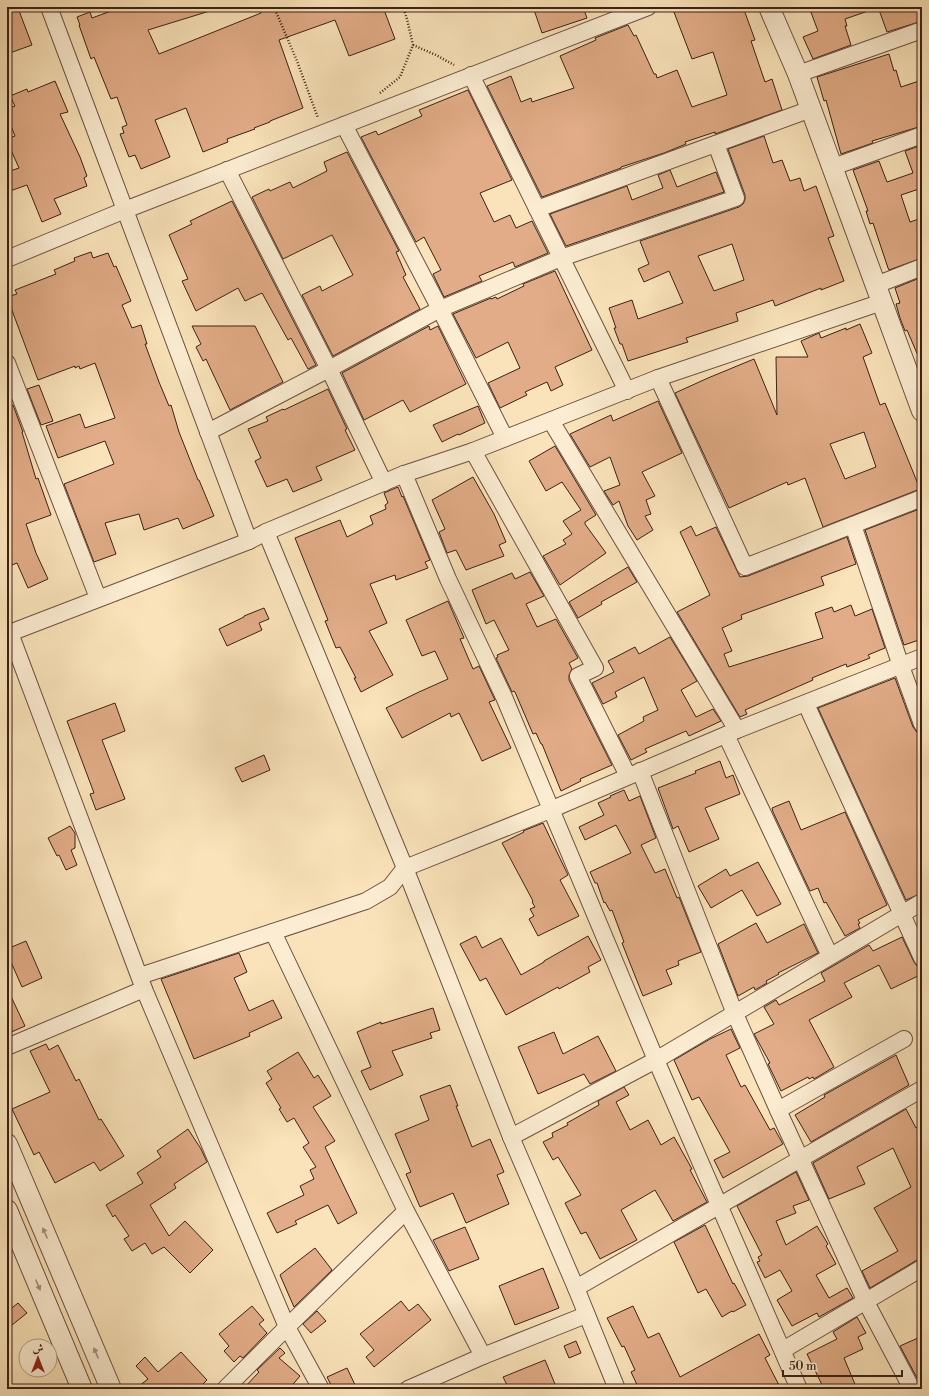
<svg xmlns="http://www.w3.org/2000/svg" width="929" height="1396" font-family="'Libre Bodoni',Amiri,serif">
  <style>
    .building { fill: #e1ac87; stroke: #3c2117; fill-rule: evenodd }
    .lines { fill: none; stroke-linecap: round; stroke-linejoin: round }
    .minor-casing { stroke: #6c5240; stroke-width: 18 }
    .tertiary-casing { stroke: #6c5240; stroke-width: 22 }
    .path { stroke: #3c2117; stroke-width: 2.5; stroke-dasharray: 1 2; stroke-linecap: butt }
    .minor { stroke: #fcedd2; stroke-width: 16 }
    .tertiary { stroke: #fcedd2; stroke-width: 20 }
    .oneway { fill: #a6917e }
  </style>
  <rect width="100%" height="100%" fill="#fae3ba"/>
  <filter id="stains"><feTurbulence type="fractalNoise" baseFrequency=".005" numOctaves="4"/><feColorMatrix values="0 0 0 0 .2 0 0 0 0 .09 0 0 0 0 .02 0 0 0 .5 -.17"/></filter>
  <radialGradient id="worn" r=".72"><stop offset=".6" stop-color="#630" stop-opacity="0"/><stop offset="1" stop-color="#630" stop-opacity=".3"/></radialGradient>
  <g class="building">
    <polygon points="122,7 212,7 213,10 148,30 159,54 261,13 259,7 383,7 395,39 349,56 335,20 279,40 303,108 270,121 270,122 254,128 255,129 227,139 228,142 203,152 186,108 155,120 170,157 141,169 135,155 129,157 120,134 124,133 122,127 127,125 117,97 111,99 94,57 91,59 79,25 80,25 77,17 90,12 92,18"/>
    <polygon points="533,7 583,7 587,18 542,33"/>
    <polygon points="672,7 743,7 755,40 751,41 765,82 772,79 782,110 715,134 715,132 685,142 686,144 664,153 621,167 621,168 542,197 487,86 511,76 521,102 531,98 532,102 574,88 560,56 596,40 595,38 628,25 634,36 636,35 654,74 656,74 657,78 677,70 692,107 727,95 713,52 692,59"/>
    <polygon points="809,7 873,7 874,9 845,19 847,26 845,26 851,45 813,59 803,37 818,31"/>
    <polygon points="878,7 914,7 916,11 922,9 922,21 887,32"/>
    <polygon points="18,8 32,45 7,54 7,12"/>
    <polygon points="889,54 894,71 896,70 901,87 922,80 922,126 872,141 873,143 841,154 826,100 824,101 817,77"/>
    <polygon points="55,81 68,112 60,114 80,157 87,176 84,178 87,186 54,199 61,214 42,222 27,185 7,192 7,172 19,168 7,141 7,139 15,136 7,116 7,109 15,106 10,96 27,89 28,92"/>
    <polygon points="468,90 512,180 480,193 494,222 510,215 516,228 532,221 548,253 515,267 513,262 479,276 482,281 444,297 433,274 441,270 424,237 416,242 361,137 376,131 378,135 422,116 419,110"/>
    <path d="M764 136 773 163 782 160 790 181 800 178 804 191 816 186 834 236 828 238 844 281 821 290V288L775 306 773 300 736 313 738 321 686 338 688 342 628 361 622 344H620L614 328H616L609 308 632 300 638 319 683 303 669 271 644 282 638 269 649 264 640 241 739 207 743 204 745 200V195L728 149ZM732 244 744 280 714 291 698 256Z"/>
    <polygon points="922,145 922,192 920,193 919,189 901,195 910,222 922,218 922,258 889,270 888,268 873,223 870,224 866,211 868,211 853,170 879,161 887,182 913,173 905,151"/>
    <polygon points="347,152 399,251 396,252 406,275 403,277 420,309 333,356 302,295 320,286 322,291 353,275 332,235 283,259 252,197 269,189 270,191 290,182 293,188 327,171 324,162"/>
    <polygon points="670,170 677,187 716,172 724,192 566,246 550,214 627,186 632,200 663,188 658,175"/>
    <polygon points="232,201 316,365 308,369 291,338 288,340 262,293 245,301 238,288 196,311 182,281 188,279 169,235 192,224 190,221"/>
    <polygon points="91,252 93,258 108,253 114,267 116,266 131,301 122,305 132,328 141,325 147,344 145,344 159,382 169,406 171,405 179,432 198,480 199,480 214,516 183,529 178,518 144,530 139,514 105,523 116,554 94,562 64,484 114,464 105,441 58,458 46,426 80,414 85,428 115,418 95,363 80,369 79,366 75,368 75,366 38,380 7,297 17,294 15,290 56,274 54,270 75,261 74,258"/>
    <polygon points="555,271 592,350 555,367 563,385 551,391 547,382 525,392 527,395 500,408 488,383 520,368 508,342 476,358 453,314 491,298 491,299 496,297 497,299 524,286 523,284"/>
    <polygon points="922,277 922,365 907,330 905,331 900,318 896,304 900,303 895,288"/>
    <path d="M860 324 872 353 863 357 880 405 885 403 920 489 823 527 805 478 788 485 787 482 729 508 675 393 708 378 754 359 777 415 776 357H808L801 341 819 333 821 338 846 328V330ZM864 432 876 467 845 479 830 444Z"/>
    <polygon points="192,326 255,326 283,382 230,410 206,359 203,361 196,347 201,344"/>
    <polygon points="429,326 430,330 438,326 466,384 410,412 403,400 364,420 342,373"/>
    <polygon points="39,385 53,421 41,425 27,389"/>
    <polygon points="328,389 347,429 345,430 355,450 316,467 322,480 293,492 287,479 267,487 255,461 261,458 248,429 268,421 266,417 283,409 284,410"/>
    <polygon points="658,401 682,453 642,472 655,496 646,500 651,514 645,516 653,530 637,540 628,526 619,501 613,505 604,491 620,485 610,457 590,467 570,434 611,415 613,421"/>
    <polygon points="13,405 23,432 22,432 36,479 38,478 51,515 26,524 36,553 48,579 28,588 17,563 7,567 7,407"/>
    <polygon points="478,406 485,423 459,435 458,434 442,442 433,425"/>
    <polygon points="555,446 596,515 585,522 585,524 606,553 560,585 543,556 566,544 563,540 572,534 563,521 581,510 562,482 546,491 529,461"/>
    <polygon points="473,477 494,514 506,542 499,545 504,556 466,570 456,550 447,553 439,532 445,529 432,500"/>
    <polygon points="398,487 402,497 403,496 430,560 425,562 428,568 396,580 395,575 370,584 387,623 369,631 393,675 361,692 354,678 356,678 340,647 336,648 325,621 328,620 295,538 340,520 347,537 373,524 370,516 386,509 385,505 388,503 384,493"/>
    <polygon points="922,508 922,639 904,645 865,530"/>
    <polygon points="691,526 696,536 716,527 740,577 748,576 847,537 856,564 821,577 824,585 741,615 742,619 722,628 732,651 724,654 729,667 823,638 815,613 832,607 834,612 851,605 855,616 872,609 885,648 868,655 870,658 847,667 846,664 812,678 813,680 745,710 747,714 740,717 677,612 710,595 680,532"/>
    <polygon points="628,567 637,582 601,602 602,604 578,618 569,602"/>
    <polygon points="530,572 544,596 526,604 537,627 556,619 578,658 569,663 572,669 569,675 569,680 612,765 580,779 581,781 561,791 542,744 541,744 536,733 533,734 515,692 514,691 512,692 496,658 498,657 497,655 509,650 494,620 486,624 472,590 512,573 515,579"/>
    <polygon points="448,601 464,638 460,639 473,669 479,666 495,700 489,702 511,748 482,761 459,713 451,717 450,713 402,738 386,708 419,692 448,679 435,651 422,656 406,620"/>
    <polygon points="264,608 269,619 259,623 262,630 227,646 219,629 244,617 244,616"/>
    <polygon points="670,637 697,681 681,690 696,717 713,709 721,721 689,736 686,731 645,749 647,752 631,760 618,735 644,721 643,717 658,710 644,677 615,692 617,697 603,704 592,683 614,672 608,661 635,647 639,654"/>
    <polygon points="895,678 913,727 919,735 922,734 922,893 906,900 818,708"/>
    <polygon points="115,703 125,731 102,740 125,799 96,810 90,794 94,793 67,721"/>
    <polygon points="264,755 270,770 242,782 235,768"/>
    <polygon points="720,761 726,778 733,775 740,794 705,808 719,839 689,852 678,826 673,829 658,788 696,773 695,771"/>
    <polygon points="624,790 629,801 640,796 656,838 641,845 655,873 665,869 677,898 679,897 701,952 678,961 679,965 666,970 672,984 643,996 622,943 624,942 612,910 610,911 605,902 604,903 597,883 595,883 590,872 631,853 616,825 585,840 579,827 604,815 598,803 611,797 610,796"/>
    <polygon points="789,801 801,830 845,812 887,905 858,920 860,923 858,924 860,928 845,936 826,902 824,903 818,888 810,891 773,812 772,808"/>
    <polygon points="543,823 568,875 560,880 579,916 538,936 529,919 534,916 530,909 535,907 532,902 533,901 502,843 524,832 523,831"/>
    <polygon points="70,826 75,833 75,848 71,850 77,865 66,870 59,855 57,856 48,838"/>
    <polygon points="758,862 781,904 757,916 742,890 711,908 698,886 726,869 730,876"/>
    <polygon points="756,923 767,943 804,924 818,953 778,973 779,974 766,981 767,983 755,990 754,987 738,996 718,944"/>
    <polygon points="476,936 482,948 501,938 521,975 544,962 544,961 588,936 601,960 588,967 590,972 559,989 558,987 506,1015 486,978 480,981 460,944"/>
    <polygon points="902,937 914,962 917,966 922,967 922,974 891,989 879,965 844,983 852,997 809,1020 834,1067 814,1079 813,1077 809,1079 808,1077 781,1091 768,1064 770,1063 754,1034 774,1024 764,1007 776,1000 779,1005 825,981 821,973 869,945 873,951"/>
    <polygon points="26,941 42,978 22,987 7,953 7,949"/>
    <polygon points="239,953 247,972 234,978 249,1011 273,1000 282,1018 249,1033 250,1036 194,1059 161,979"/>
    <polygon points="7,988 25,1026 7,1034"/>
    <polygon points="433,1008 440,1030 430,1033 432,1038 392,1051 403,1075 370,1090 361,1071 371,1067 357,1032 381,1022 381,1024"/>
    <polygon points="731,1029 740,1048 726,1055 741,1087 745,1085 770,1130 774,1128 783,1144 723,1178 714,1160 730,1152 699,1097 692,1100 674,1060 710,1039"/>
    <polygon points="554,1032 563,1054 598,1036 616,1071 590,1084 584,1074 538,1094 518,1047"/>
    <polygon points="46,1044 49,1050 58,1045 76,1081 79,1079 99,1120 101,1119 124,1156 100,1171 94,1162 55,1183 39,1152 34,1155 12,1109 50,1092 30,1051"/>
    <polygon points="298,1052 314,1078 318,1075 331,1096 313,1107 335,1141 325,1147 357,1213 338,1224 328,1205 295,1221 297,1224 277,1233 267,1213 304,1195 300,1186 314,1179 310,1170 316,1167 303,1147 309,1143 294,1118 287,1122 279,1109 281,1108 266,1083 272,1079 267,1071"/>
    <polygon points="896,1055 909,1085 811,1142 795,1115 825,1097 824,1095"/>
    <polygon points="450,1085 458,1106 456,1106 472,1147 490,1139 504,1172 497,1175 509,1204 466,1223 453,1193 420,1207 406,1174 411,1172 395,1134 429,1120 420,1096"/>
    <polygon points="624,1087 629,1095 616,1102 630,1130 648,1120 661,1145 674,1137 692,1169 690,1170 707,1202 673,1221 655,1190 621,1210 637,1240 600,1259 586,1232 581,1234 565,1203 581,1195 558,1157 553,1160 543,1142 553,1137 552,1133 568,1125 567,1123 599,1105 598,1101"/>
    <polygon points="906,1109 916,1128 922,1125 922,1259 917,1260 870,1288 862,1271 898,1251 874,1208 911,1187 893,1148 857,1167 865,1184 829,1199 813,1163"/>
    <polygon points="188,1129 201,1149 207,1162 174,1184 176,1188 150,1205 169,1236 185,1221 213,1250 190,1273 164,1247 152,1254 145,1243 132,1251 124,1239 129,1236 115,1215 113,1217 106,1205 143,1183 137,1173 161,1157 157,1151"/>
    <polygon points="796,1172 809,1200 793,1206 796,1213 776,1221 786,1245 817,1226 828,1244 826,1246 836,1264 816,1275 829,1298 847,1288 853,1298 819,1317 817,1313 792,1326 777,1300 792,1291 780,1270 765,1278 757,1262 760,1261 758,1257 762,1255 737,1206"/>
    <polygon points="705,1225 733,1284 734,1283 746,1305 733,1312 732,1311 722,1317 706,1289 698,1293 674,1242"/>
    <polygon points="465,1227 479,1259 449,1271 433,1240"/>
    <polygon points="315,1248 332,1270 294,1307 280,1275"/>
    <polygon points="543,1268 559,1308 515,1325 499,1286"/>
    <polygon points="401,1301 409,1311 418,1304 431,1320 374,1367 366,1357 374,1350 360,1334"/>
    <polygon points="18,1303 27,1313 7,1329 7,1312"/>
    <polygon points="252,1306 264,1320 259,1324 267,1333 243,1358 240,1356 234,1362 224,1351 229,1346 219,1334"/>
    <polygon points="633,1306 648,1338 659,1333 680,1377 759,1334 770,1355 765,1358 781,1389 639,1389 631,1372 635,1370 624,1346 622,1347 607,1318"/>
    <polygon points="317,1311 326,1321 311,1333 303,1324"/>
    <polygon points="857,1317 866,1333 858,1337 863,1349 844,1358 857,1389 824,1389 807,1354 837,1339 833,1332"/>
    <polygon points="918,1338 922,1347 922,1375 917,1378 900,1346"/>
    <polygon points="576,1341 581,1353 569,1358 564,1346"/>
    <polygon points="280,1348 285,1353 279,1358 300,1376 289,1389 243,1389 259,1372 257,1370"/>
    <polygon points="181,1352 207,1380 198,1389 135,1389 148,1379 136,1366 145,1357 158,1372"/>
    <polygon points="545,1360 557,1389 509,1389 503,1377"/>
    <polygon points="347,1368 357,1389 333,1389 327,1377"/>
  </g>
  <g class="lines">
    <defs>
      <g id="minor">
        <polyline points="49,7 249,541"/>
        <polyline points="798,74 922,30"/>
        <polyline points="471,75 627,391"/>
        <polyline points="344,125 440,309 505,438"/>
        <polyline points="833,167 922,135"/>
        <polyline points="227,170 329,369 384,483"/>
        <polyline points="537,209 811,109"/>
        <polyline points="7,259 125,210 648,7"/>
        <polyline points="876,285 922,267"/>
        <polyline points="7,363 98,598"/>
        <polyline points="658,378 745,567 922,498"/>
        <polyline points="551,421 737,730"/>
        <polyline points="208,432 329,369 440,309 561,258 736,198 716,144"/>
        <polyline points="473,451 595,668 578,676 628,776"/>
        <polyline points="404,474 448,579 504,697 656,1060 799,1389"/>
        <polyline points="853,525 901,666 922,724"/>
        <polyline points="266,532 405,868 511,1137 576,1288 617,1389"/>
        <polyline points="10,633 144,989 287,1327 321,1389"/>
        <polyline points="7,634 249,541 266,532 404,474 473,451 658,378 882,302"/>
        <polyline points="806,704 922,958"/>
        <polyline points="726,735 830,956"/>
        <polyline points="640,771 735,1014 778,1110 866,1302 912,1389"/>
        <polyline points="273,932 406,1211 483,1356"/>
        <polyline points="140,976 366,901 390,887 405,868 550,810 737,730 922,657"/>
        <polyline points="7,1047 144,989"/>
        <polyline points="778,1110 904,1039"/>
        <polyline points="511,1137 656,1060 922,902"/>
        <polyline points="576,1288 922,1089"/>
        <polyline points="783,1350 922,1268"/>
        <polyline points="225,1389 287,1327 406,1211"/>
        <polyline points="408,1389 483,1356 586,1315"/>
      </g>
      <g id="tertiary">
        <polyline points="769,7 798,74 922,411"/>
        <polyline points="7,1144 111,1389"/>
        <polyline points="7,1210 82,1389"/>
      </g>
    </defs>
    <use href="#minor" class="minor-casing"/>
    <use href="#tertiary" class="tertiary-casing"/>
    <g class="path">
      <polyline points="274,7 297,61 318,118"/>
      <polyline points="413,45 436,55 454,65"/>
      <polyline points="380,93 400,77 413,45 407,19 403,7"/>
    </g>
    <use href="#minor" class="minor"/>
    <use href="#tertiary" class="tertiary"/>
  </g>
  <defs><path id="oneway-solid" d="M-6-.8H1V-3.2L6.5 0L1 3.2V.8H-6Z"/></defs>
  <g class="oneway">
    <use href="#oneway-solid" transform="translate(45 1233) rotate(-113)"/>
    <use href="#oneway-solid" transform="translate(38 1285) rotate(67)"/>
    <use href="#oneway-solid" transform="translate(96 1353) rotate(-113)"/>
  </g>
  <rect width="929" height="1396" fill="none" stroke="#fae3ba" stroke-width="24"/>
  <rect x="8" y="8" width="913" height="1380" fill="none" stroke="#3c2117" stroke-width="2"/>
  <rect x="12" y="12" width="905" height="1372" fill="none" stroke="#3c2117"/>
  <g transform="translate(38 1358)"><circle r="19" fill="#fcedd2" stroke="#af9b87"/>
  <path d="M0-3L7 15L0 10L-7 15Z" fill="#8f2418"/>
  <text y="-6" font-size="11" font-weight="bold" text-anchor="middle" fill="#3c2117">ش</text>
  </g>
  <path d="M783 1370v6h119v-6" fill="none" stroke="#3c2117" stroke-width="2"/>
  <text x="789" y="1370" font-size="12" fill="#3c2117" stroke="#fcedd2" stroke-width="3" paint-order="stroke">50 m</text>
  <rect width="100%" height="100%" filter="url(#stains)"/>
  <rect width="100%" height="100%" fill="url(#worn)"/>
</svg>
